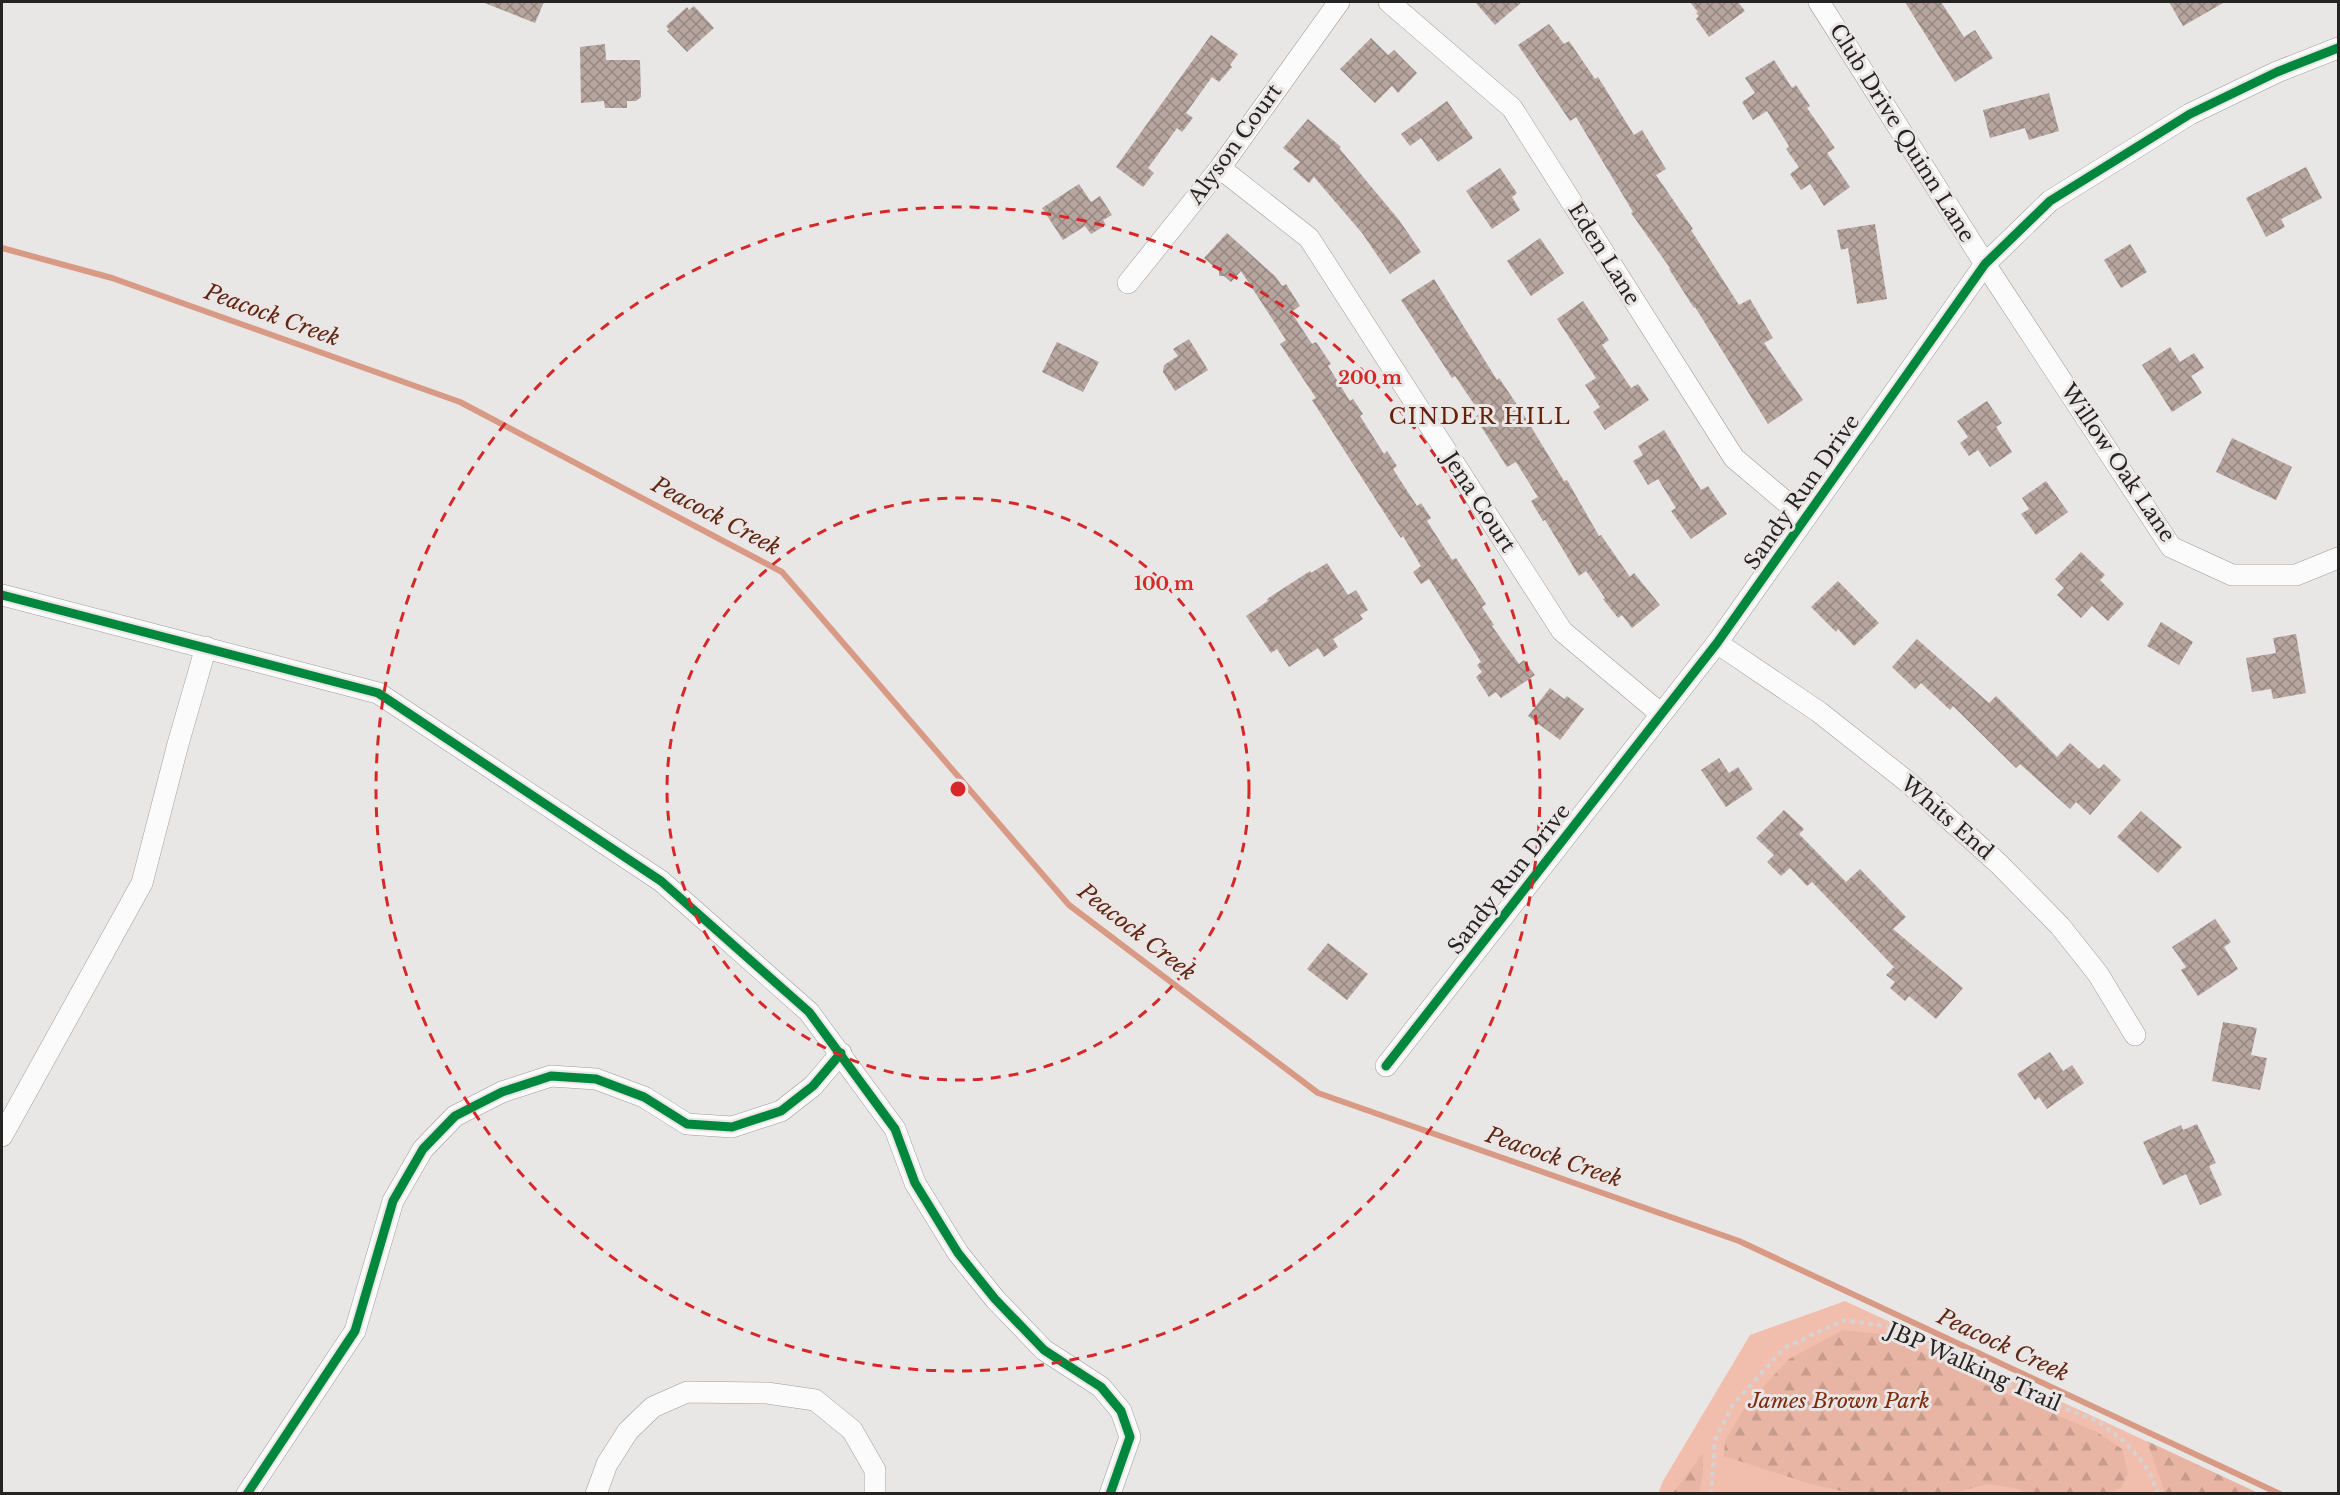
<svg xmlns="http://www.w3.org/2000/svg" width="2340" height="1495" font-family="'Libre Baskerville',serif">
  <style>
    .green { fill: #f1bead }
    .forest { fill: url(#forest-firs) }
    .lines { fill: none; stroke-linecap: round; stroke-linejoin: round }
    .stream { stroke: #d99a85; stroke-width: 6 }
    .building { fill: url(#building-cross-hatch) }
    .minor-casing { stroke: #9d9c9b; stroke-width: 22 }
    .path { stroke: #d4d3d3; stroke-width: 4; stroke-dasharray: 4.5 4.5; stroke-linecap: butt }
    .minor { stroke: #fcfbfb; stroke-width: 21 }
    .cycleway-casing { stroke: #eae6e5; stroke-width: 13 }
    .cycleway { stroke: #00873e; stroke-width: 9 }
    .ring { fill: none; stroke: #d62828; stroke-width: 3; stroke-dasharray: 10 8 }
    .labels { text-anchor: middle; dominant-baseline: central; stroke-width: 6; stroke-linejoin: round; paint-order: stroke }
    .street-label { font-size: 21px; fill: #262423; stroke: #eae6e5 }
    .park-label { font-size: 21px; font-style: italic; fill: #7c2b0c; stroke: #eae6e5 }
    .water-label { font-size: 22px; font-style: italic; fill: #612713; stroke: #eae6e5 }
    .neighbourhood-label { font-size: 22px; letter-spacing: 1.5px; fill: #63220a; stroke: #eae6e5 }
    .centre { fill: #d62828; stroke: #eae6e5; stroke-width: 3 }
    .ring-label { font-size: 18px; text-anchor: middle; font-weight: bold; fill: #d62828; stroke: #eae6e5; stroke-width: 6; stroke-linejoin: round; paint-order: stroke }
  </style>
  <defs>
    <pattern id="forest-firs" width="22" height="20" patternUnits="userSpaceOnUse" patternTransform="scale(1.5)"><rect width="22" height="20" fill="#e8b5a4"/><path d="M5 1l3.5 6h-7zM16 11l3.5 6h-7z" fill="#c79c8d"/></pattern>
    <pattern id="building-cross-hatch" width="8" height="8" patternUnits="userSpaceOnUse" patternTransform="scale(1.5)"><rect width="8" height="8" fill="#b7a59f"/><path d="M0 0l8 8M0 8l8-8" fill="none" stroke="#958681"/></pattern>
  </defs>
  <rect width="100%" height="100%" fill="#e9e7e6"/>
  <polygon class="green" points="1845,1301 2258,1493 1658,1494 1663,1481 1750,1335"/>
  <g class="forest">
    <polygon points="1843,1330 1888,1335 1990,1387 2097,1432 2122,1449 2128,1473 2121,1488 2109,1493 2029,1494 2014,1488 1988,1484 1953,1493 1851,1493 1810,1484 1724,1456 1725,1441 1745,1407 1789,1359"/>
    <polygon points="2147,1441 2258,1493 2165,1493"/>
    <polygon points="1703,1453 1703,1473 1699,1493 1673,1493"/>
  </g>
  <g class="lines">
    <polyline class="stream" points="2,248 112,278 460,402 782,572 1069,905 1318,1093 1739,1241 2280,1494"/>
  </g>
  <g class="building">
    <polygon points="482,2 544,2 535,23"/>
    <polygon points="1475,2 1522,2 1495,25"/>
    <polygon points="1690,2 1738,2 1745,11 1709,37 1696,19 1699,16 1696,13 1698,12"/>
    <polygon points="1905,2 1941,2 1964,37 1975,30 1993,58 1955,82"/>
    <polygon points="2169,2 2225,2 2183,26"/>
    <polygon points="694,6 714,28 687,52 667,31 669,29 666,26 687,7 689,10"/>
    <polygon points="1549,24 1564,44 1569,41 1595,79 1598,77 1634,135 1642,130 1666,169 1656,175 1693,229 1691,230 1739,305 1750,299 1773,338 1764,343 1803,400 1768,424 1695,307 1694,308 1669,269 1670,268 1631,213 1633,212 1576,117 1570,121 1518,45"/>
    <polygon points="1211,35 1238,54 1230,65 1232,67 1219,82 1212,77 1186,113 1193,118 1182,132 1177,128 1148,168 1154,173 1143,187 1116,167"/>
    <polygon points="1371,38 1388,55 1394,50 1417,73 1398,93 1392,86 1375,103 1340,69"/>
    <polygon points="605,44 606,60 640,60 641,97 636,101 627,101 627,108 605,108 604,101 581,103 580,47"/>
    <polygon points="1774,60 1792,88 1796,85 1810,106 1807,108 1835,148 1827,153 1850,187 1824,206 1810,184 1801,190 1790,174 1799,167 1786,149 1789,146 1767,111 1753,120 1742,102 1755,93 1745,78"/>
    <polygon points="2049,93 2059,131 2029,140 2025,128 1990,138 1983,110"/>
    <polygon points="1447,101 1473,138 1438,162 1421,138 1410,146 1401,134"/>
    <polygon points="1308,119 1341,147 1339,148 1399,220 1421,252 1390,274 1362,233 1314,177 1309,183 1293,169 1300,162 1283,148"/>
    <polygon points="2306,167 2322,198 2281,219 2285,227 2266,237 2246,198"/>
    <polygon points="1500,168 1517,193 1512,197 1520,210 1492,229 1466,191"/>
    <polygon points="1079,184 1091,202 1100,196 1112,215 1103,220 1106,225 1091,234 1085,226 1063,240 1042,208"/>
    <polygon points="1875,224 1887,299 1857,304 1848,248 1841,250 1837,230"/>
    <polygon points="1227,233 1276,277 1282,286 1286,284 1300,306 1291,312 1312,344 1316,342 1331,364 1328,366 1350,401 1353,399 1363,414 1360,416 1384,454 1387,451 1397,466 1393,469 1417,506 1421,503 1431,518 1427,521 1452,560 1456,558 1486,604 1482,607 1494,625 1492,626 1519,664 1524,660 1535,675 1501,698 1496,692 1489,697 1476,677 1482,672 1477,665 1481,662 1429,579 1421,584 1413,572 1421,566 1403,536 1401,538 1394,528 1312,400 1316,398 1280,344 1286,340 1241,271 1231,282 1224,276 1219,276 1219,271 1204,258"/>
    <polygon points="1540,238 1564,273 1531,296 1507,261"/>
    <polygon points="2130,244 2147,272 2121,288 2104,260"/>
    <polygon points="1434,279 1497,380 1499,378 1522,412 1564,481 1567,480 1599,536 1601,535 1630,577 1634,573 1660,605 1632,628 1622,615 1618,618 1603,599 1605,598 1586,571 1579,576 1545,520 1543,521 1531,501 1538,497 1516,462 1507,467 1475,417 1480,413 1455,376 1452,378 1401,300"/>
    <polygon points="1583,301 1609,340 1602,345 1631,388 1638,384 1649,400 1605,430 1593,412 1600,407 1585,385 1596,378 1557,319"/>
    <polygon points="1189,339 1208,370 1175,391 1163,372 1164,365 1178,356 1173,349"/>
    <polygon points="1057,342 1099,362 1083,392 1042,372"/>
    <polygon points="2170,347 2180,362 2194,353 2204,368 2191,376 2202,393 2172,412 2142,365"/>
    <polygon points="1987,401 2002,423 1996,427 2012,452 1990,467 1978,450 1969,456 1960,443 1968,437 1957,421"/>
    <polygon points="1664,430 1701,490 1708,486 1727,514 1691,539 1671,511 1676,508 1658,479 1648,485 1633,461 1643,455 1638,446"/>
    <polygon points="2232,438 2292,467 2276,500 2216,472"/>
    <polygon points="2046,481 2068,512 2036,535 2021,514 2029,509 2022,498"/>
    <polygon points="2081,552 2105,575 2100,580 2124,604 2108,621 2092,606 2081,618 2057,595 2064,588 2055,579"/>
    <polygon points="1327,563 1348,595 1356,590 1368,610 1360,615 1363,619 1333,639 1338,647 1324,657 1318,648 1289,667 1277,649 1271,653 1246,616 1268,601 1267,599 1310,571 1311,573"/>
    <polygon points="1838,581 1879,623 1854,646 1838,629 1836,632 1811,607"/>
    <polygon points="2161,622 2193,642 2179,665 2147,646"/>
    <polygon points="2296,634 2306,693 2273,699 2271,689 2252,692 2246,658 2276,653 2273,638"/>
    <polygon points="1917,639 1989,703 1996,696 2057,757 2070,743 2099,769 2104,764 2121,780 2090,815 2076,802 2070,809 2020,764 2016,768 1953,706 1950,710 1921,683 1915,689 1892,667"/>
    <polygon points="1550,688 1564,699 1567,696 1584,709 1560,740 1528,716"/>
    <polygon points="1719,758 1729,773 1738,767 1753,789 1726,807 1701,770"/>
    <polygon points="1784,810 1804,829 1799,834 1846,882 1860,869 1906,917 1893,929 1963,988 1936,1019 1909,996 1905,1001 1890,988 1895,982 1886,975 1894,967 1812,882 1807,886 1790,868 1781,876 1767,862 1774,855 1756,838"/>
    <polygon points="2141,811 2182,847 2158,873 2117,837"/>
    <polygon points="2215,919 2231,942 2224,947 2238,969 2198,996 2181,970 2186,967 2172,947"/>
    <polygon points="1328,943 1368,974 1347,1000 1307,969"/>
    <polygon points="2223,1022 2257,1028 2251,1055 2267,1058 2260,1090 2212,1081"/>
    <polygon points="2050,1052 2063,1071 2072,1065 2084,1083 2047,1109 2039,1097 2035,1100 2017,1074"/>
    <polygon points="2197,1124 2216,1163 2209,1166 2222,1195 2200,1205 2186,1174 2163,1185 2143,1142 2181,1125 2183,1130"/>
  </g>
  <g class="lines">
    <defs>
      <g id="minor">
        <polyline points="1389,2 1512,108 1734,458 1805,518"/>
        <polyline points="1819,2 1985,264 2171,547 2232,575 2296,575 2338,558"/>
        <polyline points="1220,168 1309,238 1562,631 1661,714"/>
        <polyline points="1128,283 1220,168 1339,2"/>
        <polyline points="2,595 378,693 661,881 809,1012 895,1129 915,1183 958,1253 995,1299 1044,1350 1101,1387 1121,1411 1130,1437 1110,1494"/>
        <polyline points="1717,643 1819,712 1909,783 1999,864 2060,926 2098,974 2135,1035"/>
        <polyline points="1386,1066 1717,643 1985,264 2050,201 2190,114 2277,72 2338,48"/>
        <polyline points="2,1136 142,883 178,744 206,647"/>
        <polyline points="247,1494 355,1331 393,1201 423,1149 455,1116 502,1092 551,1076 596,1079 644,1097 687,1124 732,1127 781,1111 813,1086 841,1053"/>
        <polyline points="596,1494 607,1464 628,1431 653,1407 687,1392 767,1393 815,1400 852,1430 875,1470 875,1494"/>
      </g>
    </defs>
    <use href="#minor" class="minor-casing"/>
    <polyline class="path" points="1711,1494 1715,1440 1732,1406 1784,1348 1844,1320 1886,1326 2017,1389 2099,1422 2126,1443 2140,1459 2150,1473 2158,1494"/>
    <use href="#minor" class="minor"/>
    <defs>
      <g id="cycleway">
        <polyline points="2,595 378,693 661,881 809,1012 895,1129 915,1183 958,1253 995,1299 1044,1350 1101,1387 1121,1411 1130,1437 1110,1494"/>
        <polyline points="1386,1066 1717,643 1985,264 2050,201 2190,114 2277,72 2338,48"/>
        <polyline points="247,1494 355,1331 393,1201 423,1149 455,1116 502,1092 551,1076 596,1079 644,1097 687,1124 732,1127 781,1111 813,1086 841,1053"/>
      </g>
    </defs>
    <use href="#cycleway" class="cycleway-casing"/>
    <use href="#cycleway" class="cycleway"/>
  </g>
  <g class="ring">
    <circle cx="958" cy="789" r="291"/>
    <circle cx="958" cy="789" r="582"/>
  </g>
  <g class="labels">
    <g class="street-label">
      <text transform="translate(1902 133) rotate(58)">Club Drive Quinn Lane</text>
      <text transform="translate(1235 144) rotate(-54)">Alyson Court</text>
      <text transform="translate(1604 254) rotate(58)">Eden Lane</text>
      <text transform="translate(2118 463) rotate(56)">Willow Oak Lane</text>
      <text transform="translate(1802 492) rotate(-55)">Sandy Run Drive</text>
      <text transform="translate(1479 502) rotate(57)">Jena Court</text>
      <text transform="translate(1947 818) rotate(41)">Whits End</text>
      <text transform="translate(1509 879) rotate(-52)">Sandy Run Drive</text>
      <text transform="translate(1974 1367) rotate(24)">JBP Walking Trail</text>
    </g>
    <g class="park-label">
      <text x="1839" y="1401">James Brown Park</text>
    </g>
    <g class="water-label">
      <text transform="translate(272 315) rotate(20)">Peacock Creek</text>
      <text transform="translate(716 516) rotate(28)">Peacock Creek</text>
      <text transform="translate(1137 932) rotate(38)">Peacock Creek</text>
      <text transform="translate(1554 1157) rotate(19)">Peacock Creek</text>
      <text transform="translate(2003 1345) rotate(25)">Peacock Creek</text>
    </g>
    <g class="neighbourhood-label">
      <text x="1480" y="416">CINDER HILL</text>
    </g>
  </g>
  <circle cx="958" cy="789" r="9" class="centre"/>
  <g class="ring-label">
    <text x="1370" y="384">200 m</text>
    <text x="1164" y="590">100 m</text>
  </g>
  <rect width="2340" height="1495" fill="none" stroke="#262423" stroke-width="6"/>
</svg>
